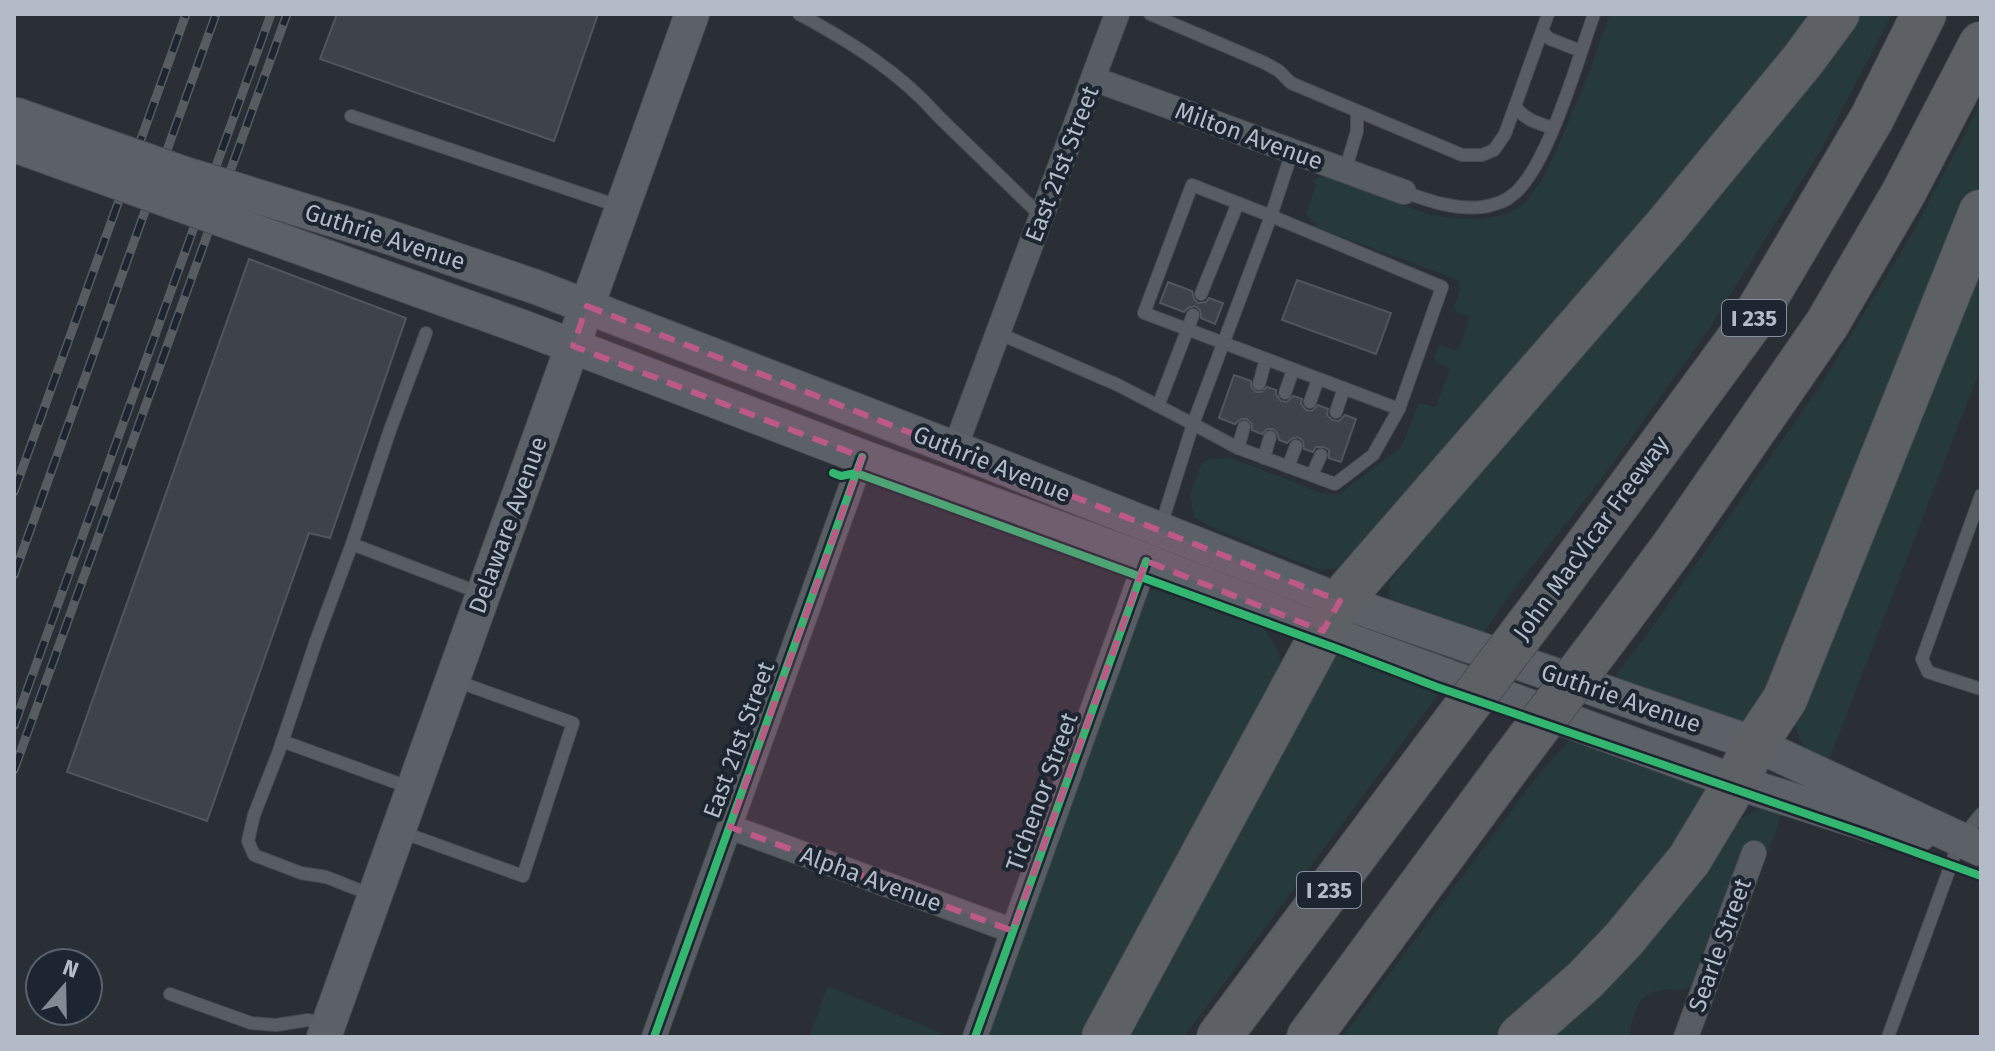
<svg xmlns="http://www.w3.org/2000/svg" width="1995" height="1051" font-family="'Fira Sans',sans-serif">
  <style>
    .green { fill: #26393b }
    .building { fill: #3e4349; stroke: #51565d; stroke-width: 2 }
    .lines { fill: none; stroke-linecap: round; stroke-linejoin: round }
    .lane-casing { stroke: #474b50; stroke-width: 14 }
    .street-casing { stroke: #474b50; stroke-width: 26 }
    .secondary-casing { stroke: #474b50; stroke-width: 36 }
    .highway-casing { stroke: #464b51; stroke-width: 46 }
    .lane { stroke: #585d63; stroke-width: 12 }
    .street { stroke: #585d63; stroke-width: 24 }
    .secondary { stroke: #5c6168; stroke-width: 34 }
    .highway { stroke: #5d6064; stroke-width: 44 }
    .rail-casing { stroke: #575c61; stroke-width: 9 }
    .rail { stroke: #1c2530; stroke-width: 6; stroke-dasharray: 18; stroke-linecap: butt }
    .secondary-bridge-casing { stroke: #474b50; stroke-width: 36; stroke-linecap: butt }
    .highway-bridge-casing { stroke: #464b51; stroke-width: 46; stroke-linecap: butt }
    .secondary-bridge { stroke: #5c6168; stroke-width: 34 }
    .highway-bridge { stroke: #5d6064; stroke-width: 44 }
    .cycleway-casing { stroke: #1c2530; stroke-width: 13 }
    .cycleway { stroke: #33b770; stroke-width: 8 }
    .marked { fill: #bc5986; fill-opacity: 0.2; stroke: #bc5986; stroke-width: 6; stroke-dasharray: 16 10; stroke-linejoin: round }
    .labels { text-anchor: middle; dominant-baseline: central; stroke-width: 8; stroke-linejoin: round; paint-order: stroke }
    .shield { fill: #1c2530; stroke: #858e9a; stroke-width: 2 }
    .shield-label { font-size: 22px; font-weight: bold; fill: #b2bbc7 }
    .street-label { font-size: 24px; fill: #b2bbc7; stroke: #1c2530 }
  </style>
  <rect width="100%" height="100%" fill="#292f35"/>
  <g class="green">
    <path d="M1610 14H1820L1343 569H1320L1298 562 1209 526 1194 517 1190 495 1202 463 1209 459 1231 458 1324 494H1339L1399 449 1404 441 1418 405 1421 403 1436 407 1450 368 1437 363 1434 358 1439 345 1458 350 1470 317 1456 312 1454 307C1458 297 1463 289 1456 279L1315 227 1316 222 1310 219 1306 214 1316 185 1312 182 1317 178 1326 177 1428 214 1450 218 1482 219 1507 214 1525 203 1541 181 1556 151 1589 73Z"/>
    <polygon points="1853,14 1892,14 1821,150 1707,332 1600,481 1515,588 1484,632 1389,598 1389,583 1397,572"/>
    <polygon points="1981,103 1981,180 1838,536 1750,720 1736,727 1611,681 1646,636 1820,386 1913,232"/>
    <path d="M1981 254V367L1827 765C1809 752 1799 746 1795 723Z"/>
    <polygon points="1162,584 1254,617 1266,631 1277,648 1282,667 1092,1037 989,1037 1000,995 1148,593"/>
    <polygon points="1341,646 1446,684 1184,1037 1120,1037 1210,874"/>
    <polygon points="1572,737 1711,788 1642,897 1531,1010 1498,1037 1342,1037 1536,778"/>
    <path d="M1761 808 1783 810 1769 850 1749 843 1701 973C1697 977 1693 985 1688 987 1680 992 1671 989 1663 990 1638 992 1630 1016 1631 1037H1551L1721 839 1740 819Z"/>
    <polygon points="828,986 951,1037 809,1037"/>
  </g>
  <g class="building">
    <polygon points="337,14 598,14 554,141 320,59"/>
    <polygon points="249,259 406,318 330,538 309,533 207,821 67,772"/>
    <polygon points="1297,280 1391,313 1376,354 1282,320"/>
    <polygon points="1168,282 1192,291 1194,299 1198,303 1206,302 1209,298 1223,303 1215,324 1201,318 1200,310 1195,306 1188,308 1184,312 1160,303"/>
    <polygon points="1234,375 1251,381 1251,387 1256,392 1262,392 1267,387 1276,390 1276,395 1281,401 1287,402 1293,396 1302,399 1301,404 1306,410 1312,411 1318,405 1328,409 1327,415 1332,420 1339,421 1345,415 1356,419 1341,462 1329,458 1329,450 1324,447 1316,447 1313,452 1304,449 1303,441 1298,437 1291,439 1287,443 1279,440 1278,434 1273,429 1267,429 1262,434 1252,430 1252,424 1247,419 1241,419 1235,424 1219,418"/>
  </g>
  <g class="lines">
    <defs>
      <g id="lane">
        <path d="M799 14C849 41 900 72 938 116L1042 217"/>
        <polyline points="1150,14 1265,63 1279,71 1291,83 1462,155 1482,155 1494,150 1505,134 1548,14"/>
        <polyline points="1542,32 1550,39 1581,51"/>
        <path d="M1515 106C1525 120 1537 123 1553 128"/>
        <polyline points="351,116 621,207"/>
        <polyline points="1292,152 1271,216 1192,185 1144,313 1399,409"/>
        <polyline points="1345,171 1357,131 1357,111"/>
        <path d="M1404 192C1430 201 1454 210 1482 207 1490 206 1504 202 1510 197 1546 174 1579 56 1594 14"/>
        <polygon points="1271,216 1442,287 1399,409 1373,455 1335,484 1238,448 1193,424"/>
        <polyline points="1201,294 1238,203"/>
        <polyline points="998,333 1118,385 1193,424 1160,529"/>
        <polyline points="1259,384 1266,359"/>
        <polyline points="1285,393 1293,370"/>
        <polyline points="1310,402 1318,379"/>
        <polyline points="1158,406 1193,315"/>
        <polyline points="1336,412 1344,388"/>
        <polyline points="1238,448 1244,427"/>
        <polyline points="1264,458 1270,437"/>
        <polyline points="1288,467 1296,446"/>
        <polyline points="1312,475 1321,455"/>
        <polyline points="1981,495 1922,659 1928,672 1981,689"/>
        <polyline points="352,544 480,593"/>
        <polyline points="282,741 411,788"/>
        <polyline points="399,831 523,876 573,723 456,681"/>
        <polyline points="372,895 326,877 301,873 254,855 248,841 254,815 279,751 316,641 352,544 390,430 426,333"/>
        <polyline points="170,994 251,1023 276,1025 308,1020 326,1024"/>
        <polyline points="1888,1037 1960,840 1981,814"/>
      </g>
      <g id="street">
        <polyline points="1094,79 1404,192"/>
        <polyline points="955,448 1117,14"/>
        <polyline points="730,827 1013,931"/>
        <polyline points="654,1037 862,457"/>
        <polyline points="975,1037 1146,561"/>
        <polyline points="1686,1037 1754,853"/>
      </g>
      <g id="secondary">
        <polyline points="536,287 964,452 1340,601 1755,744 1981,849"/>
        <polyline points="525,328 862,457 1131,555 1323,631 1736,782 1880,828 1920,834"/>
        <polyline points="324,1037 692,14"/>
      </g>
      <g id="highway">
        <polyline points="1547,600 1754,318 1872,118 1924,14"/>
        <polyline points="1615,625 1673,547 1827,324 1904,192 1981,44"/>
        <polyline points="1104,1037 1340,601 1667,225 1803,60 1837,14"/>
        <polyline points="1219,1037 1439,743"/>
        <polyline points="1309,1037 1507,768"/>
        <polyline points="1520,1037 1585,980 1624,939 1689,860 1736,782 1755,744 1785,699 1981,212"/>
      </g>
    </defs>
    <use href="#lane" class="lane-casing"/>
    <use href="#street" class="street-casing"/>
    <use href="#secondary" class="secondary-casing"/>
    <use href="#highway" class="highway-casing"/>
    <use href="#lane" class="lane"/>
    <use href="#street" class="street"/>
    <use href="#secondary" class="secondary"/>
    <use href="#highway" class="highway"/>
    <defs>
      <g id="rail">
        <polyline points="14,492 186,14"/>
        <polyline points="14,575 216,14"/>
        <polyline points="14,726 271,14"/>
        <polyline points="14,770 287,14"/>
      </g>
    </defs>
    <use href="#rail" class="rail-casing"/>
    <use href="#rail" class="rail"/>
    <defs>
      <g id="secondary-bridge">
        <polyline points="14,114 185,174 386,236 536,287"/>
        <polyline points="14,145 525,328"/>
      </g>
      <g id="highway-bridge">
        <polyline points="1439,743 1547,600"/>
        <polyline points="1507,768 1615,625"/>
      </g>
    </defs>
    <use href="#secondary-bridge" class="secondary-bridge-casing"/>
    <use href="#highway-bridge" class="highway-bridge-casing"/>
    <use href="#secondary-bridge" class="secondary-bridge"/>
    <use href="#highway-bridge" class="highway-bridge"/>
    <defs>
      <g id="cycleway">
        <polyline points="833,473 841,476 856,473 903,490 1338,649 1437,687 1862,833 1981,876"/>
        <polyline points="654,1037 862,457"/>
        <polyline points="975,1037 1146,561"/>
      </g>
    </defs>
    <use href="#cycleway" class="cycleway-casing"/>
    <use href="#cycleway" class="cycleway"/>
  </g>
  <path class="marked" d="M587 306 1340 601 1323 631 1146 561 1013 931 730 827 862 457 573 346Z"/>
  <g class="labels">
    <g class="shield">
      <rect x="1722" y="300" width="64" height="36" rx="6"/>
      <rect x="1297" y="872" width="64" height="36" rx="6"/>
    </g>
    <g class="shield-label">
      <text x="1754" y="318">I 235</text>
      <text x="1329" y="890">I 235</text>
    </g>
    <g class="street-label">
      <text transform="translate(1249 136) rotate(20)">Milton Avenue</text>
      <text transform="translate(1062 164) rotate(-69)">East 21st Street</text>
      <text transform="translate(385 237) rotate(18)">Guthrie Avenue</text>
      <text transform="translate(992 464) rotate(22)">Guthrie Avenue</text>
      <text transform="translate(508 525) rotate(-70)">Delaware Avenue</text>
      <text transform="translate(1591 538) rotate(-54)">John MacVicar Freeway</text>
      <text transform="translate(1621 698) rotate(19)">Guthrie Avenue</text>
      <text transform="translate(739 740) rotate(-70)">East 21st Street</text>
      <text transform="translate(1042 792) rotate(-70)">Tichenor Street</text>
      <text transform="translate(871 879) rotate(20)">Alpha Avenue</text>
      <text transform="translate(1720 945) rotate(-70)">Searle Street</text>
    </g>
  </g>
  <rect width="1995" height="1051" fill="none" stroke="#b2bbc7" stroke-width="32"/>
  <g transform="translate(64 987) rotate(20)"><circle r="38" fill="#1c2530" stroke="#58616c" stroke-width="2"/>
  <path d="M0-6L14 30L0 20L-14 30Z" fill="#828a94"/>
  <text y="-12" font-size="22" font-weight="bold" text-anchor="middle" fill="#b2bbc7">N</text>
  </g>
</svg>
